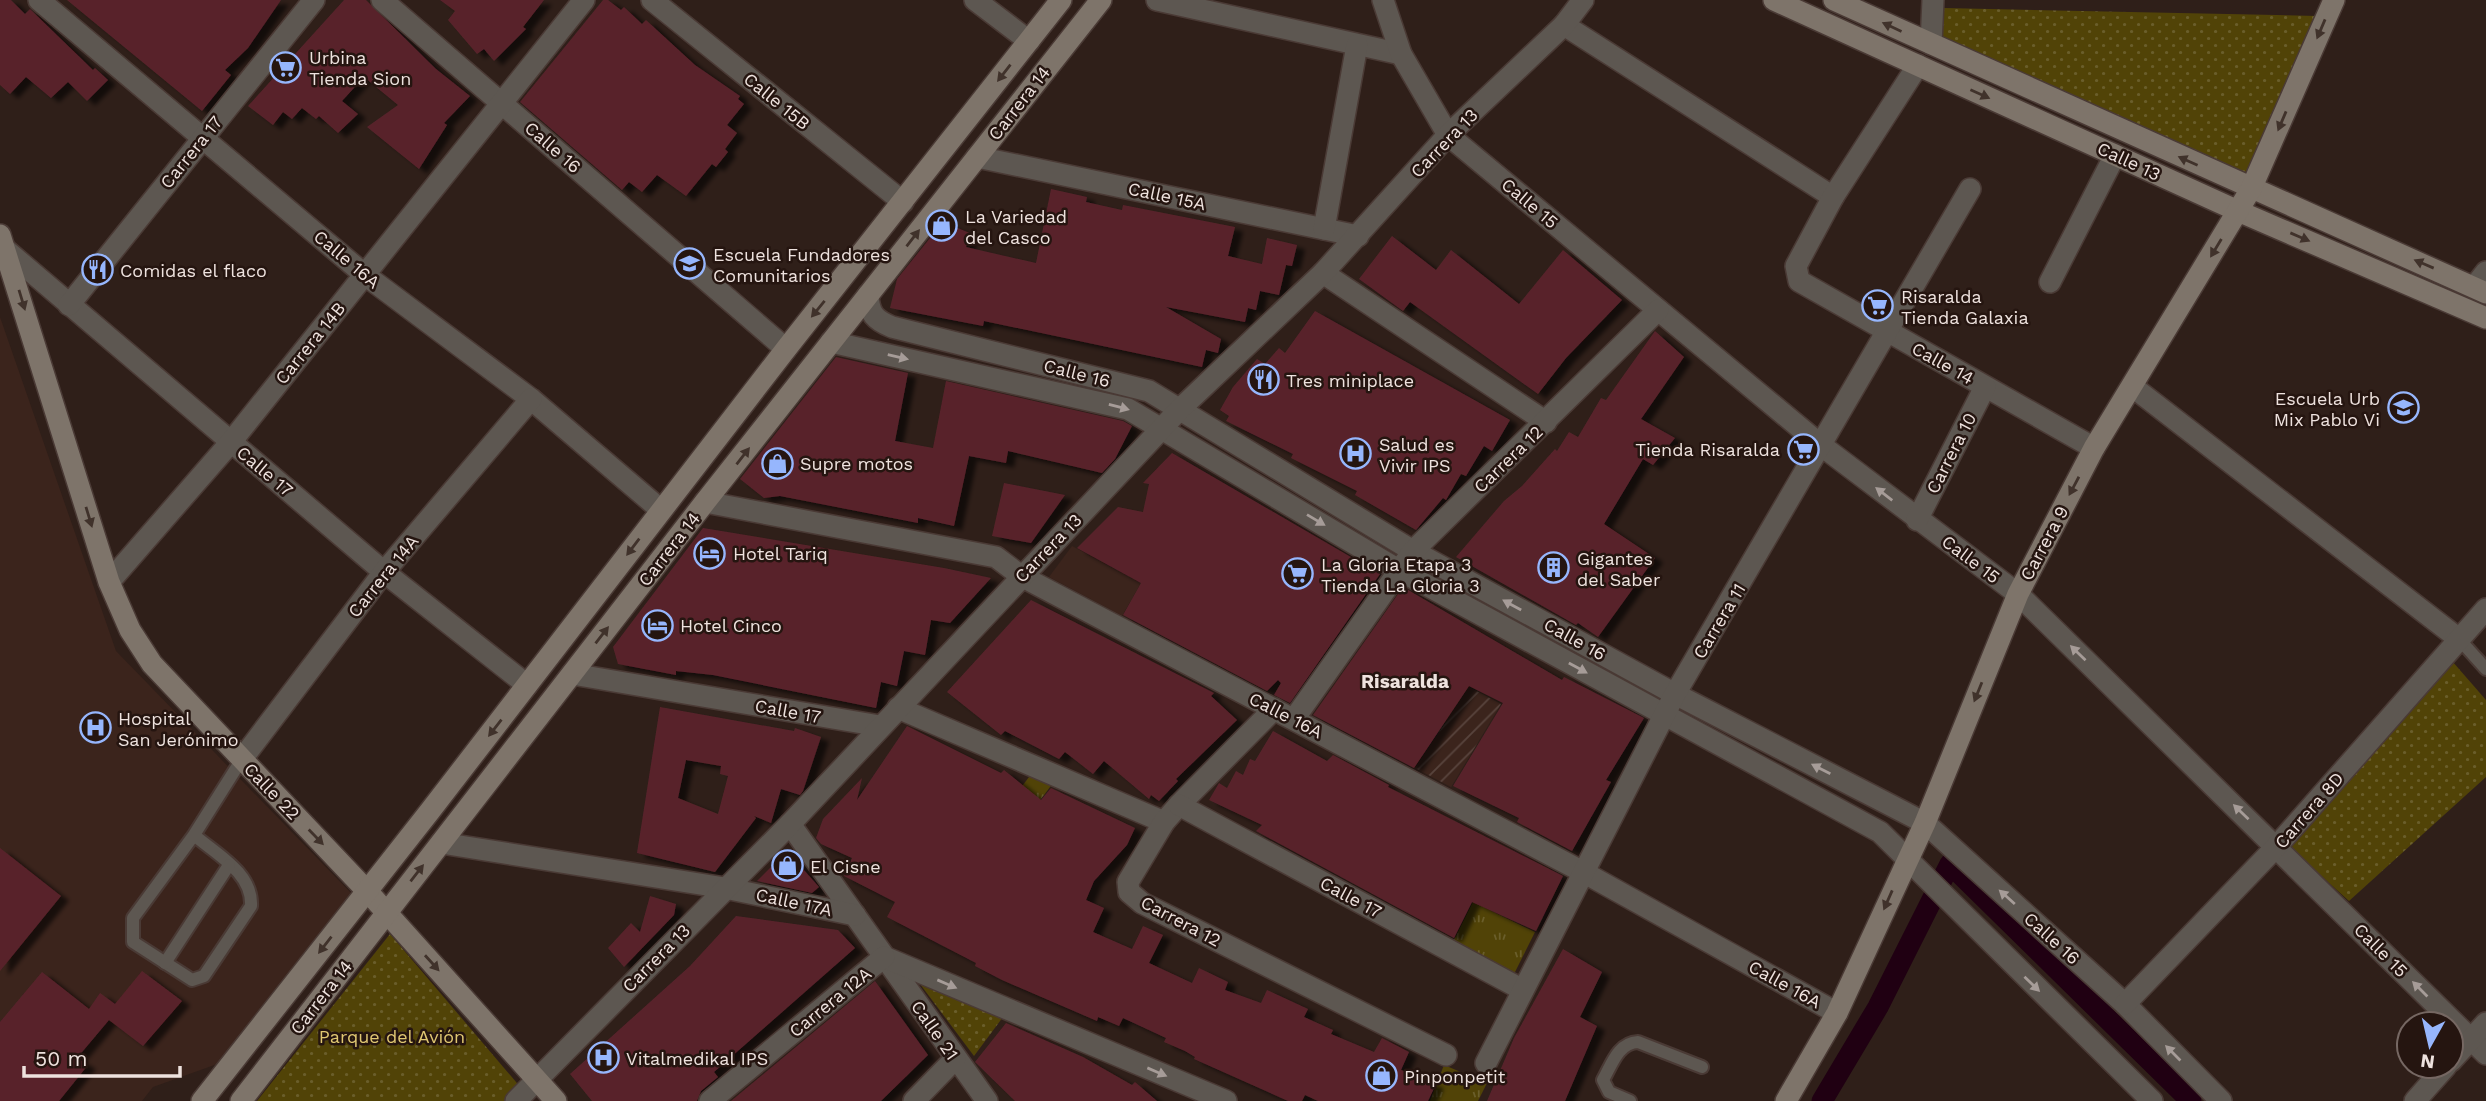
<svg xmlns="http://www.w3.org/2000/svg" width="2486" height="1101" font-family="'Work Sans',sans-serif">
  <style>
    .built { fill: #3b241c }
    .industrial { fill: url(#industrial-furrows) }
    .grass { fill: url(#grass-tufts) }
    .park { fill: url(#park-dots) }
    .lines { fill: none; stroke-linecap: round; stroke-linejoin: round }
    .canal { stroke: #200012; stroke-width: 21 }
    .building { fill: #58232b; fill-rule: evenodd; filter: url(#shadow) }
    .lane-casing { stroke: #4a3a35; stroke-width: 16 }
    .street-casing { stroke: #4a3a35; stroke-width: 24 }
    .secondary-casing { stroke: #4a3a35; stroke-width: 24 }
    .lane { stroke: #5d5751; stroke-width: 12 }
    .street { stroke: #5d5751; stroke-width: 21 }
    .secondary { stroke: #7e746a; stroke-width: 21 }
    .oneway { fill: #40322b }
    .oneway2 { fill: #a69c98 }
    .labels { text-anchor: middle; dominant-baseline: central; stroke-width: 5; stroke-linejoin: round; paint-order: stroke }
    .poi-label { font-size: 18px; fill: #eee2de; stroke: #251510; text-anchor: start }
    .street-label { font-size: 18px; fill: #eee2de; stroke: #251510 }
    .park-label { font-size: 18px; fill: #e0c772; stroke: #251510 }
    .neighbourhood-label { font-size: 19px; font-weight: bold; fill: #eee2de; stroke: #251510 }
  </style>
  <defs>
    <pattern id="industrial-furrows" width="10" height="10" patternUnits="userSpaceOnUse" patternTransform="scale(1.75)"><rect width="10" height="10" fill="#3b241c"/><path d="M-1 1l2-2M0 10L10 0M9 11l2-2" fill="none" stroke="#58443d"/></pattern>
    <pattern id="grass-tufts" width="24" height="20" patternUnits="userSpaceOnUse" patternTransform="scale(1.75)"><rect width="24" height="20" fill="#514307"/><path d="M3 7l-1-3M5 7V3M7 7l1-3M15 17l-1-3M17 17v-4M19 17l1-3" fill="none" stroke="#6a5e2b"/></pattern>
    <pattern id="park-dots" width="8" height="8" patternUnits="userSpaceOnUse" patternTransform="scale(1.75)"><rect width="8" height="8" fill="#514307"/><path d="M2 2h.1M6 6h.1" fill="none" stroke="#6a5e2b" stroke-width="1.8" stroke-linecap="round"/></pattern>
    <filter id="shadow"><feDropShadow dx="8" dy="4.5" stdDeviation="2" flood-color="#0009"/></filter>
  </defs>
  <rect width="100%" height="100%" fill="#2f1f19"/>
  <g class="built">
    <polygon points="0,317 116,651 352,894 220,1063 153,1087 142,1101 0,1101"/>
    <polygon points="1072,546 1141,583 1122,616 1049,577"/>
  </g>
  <polygon class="industrial" points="1469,687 1501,704 1451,787 1415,768"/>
  <g class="grass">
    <polygon points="1032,773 1053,783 996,859 975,849"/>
    <polygon points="1473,902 1535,932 1511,980 1450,948"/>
    <polygon points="1444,1065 1487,1083 1478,1101 1430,1101"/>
  </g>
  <g class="park">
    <polygon points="1944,8 2318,16 2242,183 1935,36"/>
    <polygon points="2452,661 2486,700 2486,777 2349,901 2287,845"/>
    <polygon points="390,934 522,1089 511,1101 257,1101"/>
    <polygon points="920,984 1003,1017 974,1056"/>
  </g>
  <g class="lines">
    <polyline class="canal" points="1822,1101 1878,1007 1950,864 2191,1101"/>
  </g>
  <g class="building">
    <polygon points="0,0 11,0 25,14 30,9 93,70 95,68 108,80 87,101 68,82 51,98 26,77 10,94 0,85"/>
    <polygon points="67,0 281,0 248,48 225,70 231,75 202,111"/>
    <polygon points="344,0 366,0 436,69 470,96 444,123 447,125 419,169 367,127 398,105 364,77 342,101 358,114 338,133 319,116 316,119 302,108 292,119 283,112 273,125 248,106"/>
    <polygon points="440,0 544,0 523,27 526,29 494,61 484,49 477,54 448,20 455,11"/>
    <polygon points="603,0 608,0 621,10 624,7 642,24 646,20 695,65 740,96 738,99 744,104 727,125 737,133 725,149 728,152 716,167 712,164 686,196 657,175 642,192 629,182 622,190 520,102"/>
    <polygon points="1051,189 1087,197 1086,202 1122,210 1123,205 1235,227 1228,256 1262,264 1267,238 1297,245 1292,266 1286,265 1279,295 1260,291 1256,310 1248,308 1245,322 1166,307 1221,339 1218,353 1206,350 1202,367 984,321 983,326 890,308 897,279 943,222 972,234 966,247 1036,263"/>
    <polygon points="1392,236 1436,270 1451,250 1519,304 1563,250 1622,300 1566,358 1538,394 1410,302 1403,311 1359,279"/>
    <polygon points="1315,311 1510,420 1492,451 1484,446 1466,476 1461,474 1446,500 1443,498 1416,530 1355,495 1357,491 1291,458 1293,454 1226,421 1229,416 1220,410 1233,387 1257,359 1265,364 1279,348 1285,353"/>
    <polygon points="1655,331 1684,357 1641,419 1675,438 1653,465 1643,459 1604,524 1655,558 1598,637 1578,623 1576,625 1456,557 1504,501 1522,486 1555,449 1557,451 1569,432 1578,437 1601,398 1606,400"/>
    <polygon points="836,357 908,373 895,441 933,448 946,381 1123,421 1132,426 1115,459 1102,473 1008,451 1006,463 969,456 954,526 918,518 918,523 780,496 764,498 740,479"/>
    <polygon points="1172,453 1380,574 1290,703 1274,695 1281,683 1278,680 1267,691 1123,615 1141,583 1077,548 1118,507 1143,512 1149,484 1143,483"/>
    <polygon points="1004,483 1065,495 1031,543 992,536"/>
    <polygon points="703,528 944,568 991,578 950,623 931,620 925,655 904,651 897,686 881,682 876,708 713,675 676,671 676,675 618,664 613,647"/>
    <polygon points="1403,587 1562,680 1564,677 1644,718 1606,780 1611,782 1572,851 1517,822 1519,818 1453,786 1503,703 1469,686 1414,768 1313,715"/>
    <polygon points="1031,600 1214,693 1211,696 1237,720 1176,779 1178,781 1159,801 1151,795 1149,799 1104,761 1093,774 1065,752 1059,759 1005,731 1001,735 947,692"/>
    <path d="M660 707 794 731 795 728 821 737 803 791 800 795 781 789 771 823 754 816 756 818 715 872 637 853ZM686 760 721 766 720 774 728 776 718 814 678 798Z"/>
    <polygon points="907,726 1001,773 1004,770 1041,800 1051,788 1135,828 1127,845 1094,881 1086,900 1104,908 1093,932 1132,949 1143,926 1163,935 1149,963 1192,983 1199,968 1228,982 1225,990 1261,1003 1267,990 1308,1009 1304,1017 1333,1030 1331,1034 1374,1052 1382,1038 1409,1052 1401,1070 1436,1084 1428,1101 1318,1101 1305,1095 1302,1101 1288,1101 1194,1059 1195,1057 1185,1051 1164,1042 1166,1038 1123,1018 1119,1026 1098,1017 1097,1021 1002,980 975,966 976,963 887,917 895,902 844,876 852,858 821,844 816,838 823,819 862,778 857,800"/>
    <polygon points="1273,731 1327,761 1333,755 1389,785 1388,787 1563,876 1536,931 1472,902 1454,938 1256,831 1262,825 1209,800 1219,783 1227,788 1236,771 1243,775 1250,759 1255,761"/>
    <polygon points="0,848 61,896 0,971"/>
    <polygon points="787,851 819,887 812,893 757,881"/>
    <polygon points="650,896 676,904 674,915 624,967 608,948 631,923 640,932"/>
    <polygon points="736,916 838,930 855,948 714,1072 718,1077 701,1091 697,1101 592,1101 570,1074 690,966"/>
    <polygon points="1563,949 1602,972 1580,1017 1597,1026 1565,1101 1487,1101 1514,1038"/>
    <polygon points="142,971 182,1001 143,1046 109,1020 77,1058 88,1065 59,1101 0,1101 0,1022 42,972 89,1009 100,993 115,1004"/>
    <polygon points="875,981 928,1055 881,1101 731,1101"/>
    <polygon points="1006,1023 1083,1057 1132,1085 1135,1082 1157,1101 1015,1101 975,1062"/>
  </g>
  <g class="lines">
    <defs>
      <g id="lane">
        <polyline points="2459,639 2486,669"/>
        <path d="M194 835C216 854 253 873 251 906L204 976 192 980 133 942V918L194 835 242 759"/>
        <polyline points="165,963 229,865"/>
        <path d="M1630 1101 1609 1092 1603 1080C1612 1064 1618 1043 1638 1042L1702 1067"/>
      </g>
      <g id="street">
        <polyline points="39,0 365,275 531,399 661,510"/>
        <polyline points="382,0 786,349"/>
        <polyline points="652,0 903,202"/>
        <polyline points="975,0 1029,41"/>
        <polyline points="1157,0 1401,54"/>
        <polyline points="1383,0 1401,54 1448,135 1822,446 2018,594 2486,1054"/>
        <polyline points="1564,25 1833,197"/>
        <polyline points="1931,44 1933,0"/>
        <polyline points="1918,65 1833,197 1796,266 1799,281 2094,448"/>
        <polyline points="977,157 1358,236"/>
        <polyline points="1324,229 1357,45"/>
        <polyline points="7,251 384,572 527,685"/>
        <polyline points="1323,273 1546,422"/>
        <polyline points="2050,282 2115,155"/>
        <polyline points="2475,286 2486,272"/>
        <path d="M868 295C869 314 875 320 892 327L1149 391 1413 551 1675 694 1925 823 2125 1004 2221 1101"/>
        <polyline points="69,305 314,0"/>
        <polyline points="831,342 1128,409 1397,569 1880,832 2152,1101"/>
        <polyline points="2133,387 2459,639"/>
        <polyline points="705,502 996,557 1021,576 1583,872 1837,1013"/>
        <polyline points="1917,520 1985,387"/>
        <polyline points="109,582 231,442 584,0"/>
        <polyline points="572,674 880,726"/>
        <polyline points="898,708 1164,822"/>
        <polyline points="1274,709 1179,805 1164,822 1128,882 1129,892 1142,903 1446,1055"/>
        <polyline points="1294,719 1413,551 1658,310"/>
        <polyline points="242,759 384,572 531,399"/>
        <polyline points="1179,805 1523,990"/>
        <polyline points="790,824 987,1101"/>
        <polyline points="441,843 725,888 855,915"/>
        <polyline points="884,957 1226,1101"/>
        <polyline points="2125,1004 2276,847 2486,609"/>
        <polyline points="2451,1061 2486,1023"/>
        <polyline points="1486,1063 1675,694 1970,189"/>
        <polyline points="516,1101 790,824 1179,410 1323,273 1448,135 1564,25 1583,0"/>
        <polyline points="710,1101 884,957"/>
        <polyline points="914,1101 955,1059"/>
        <polyline points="2415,1101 2446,1066"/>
      </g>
      <g id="secondary">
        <polyline points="1774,0 2238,211 2486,318"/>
        <polyline points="1834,0 2486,293"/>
        <polyline points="0,235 109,582 130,630 152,664 368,892 556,1101"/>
        <polyline points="202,1101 430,811 786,349 1061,0"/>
        <polyline points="241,1101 705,502 1101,0"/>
        <polyline points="1786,1101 1837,1013 1925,823 2018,594 2094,448 2251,189 2334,0"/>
      </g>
    </defs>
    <use href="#lane" class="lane-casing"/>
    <use href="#street" class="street-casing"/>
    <use href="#secondary" class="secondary-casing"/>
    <use href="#lane" class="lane"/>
    <use href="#street" class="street"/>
    <use href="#secondary" class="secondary"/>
  </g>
  <defs><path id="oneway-solid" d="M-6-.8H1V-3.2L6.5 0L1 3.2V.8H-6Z" transform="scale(1.75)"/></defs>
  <g class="oneway">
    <use href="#oneway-solid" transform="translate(1892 27) rotate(-155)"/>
    <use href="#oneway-solid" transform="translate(2321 29) rotate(113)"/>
    <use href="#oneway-solid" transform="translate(1004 73) rotate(128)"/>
    <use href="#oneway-solid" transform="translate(1980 94) rotate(24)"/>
    <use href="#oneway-solid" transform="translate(2282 121) rotate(113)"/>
    <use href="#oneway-solid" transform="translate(2188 161) rotate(-156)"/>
    <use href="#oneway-solid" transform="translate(2300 237) rotate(23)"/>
    <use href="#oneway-solid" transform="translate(913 238) rotate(-52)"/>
    <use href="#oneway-solid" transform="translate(2216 248) rotate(121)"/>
    <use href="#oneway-solid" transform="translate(2424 264) rotate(-157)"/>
    <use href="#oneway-solid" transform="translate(22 300) rotate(73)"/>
    <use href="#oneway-solid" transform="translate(818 309) rotate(129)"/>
    <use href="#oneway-solid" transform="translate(743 456) rotate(-52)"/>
    <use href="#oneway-solid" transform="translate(2074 486) rotate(118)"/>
    <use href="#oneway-solid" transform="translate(89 517) rotate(73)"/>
    <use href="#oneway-solid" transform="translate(633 547) rotate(127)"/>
    <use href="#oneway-solid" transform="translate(602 635) rotate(-52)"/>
    <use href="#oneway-solid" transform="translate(1978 692) rotate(112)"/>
    <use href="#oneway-solid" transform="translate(495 728) rotate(128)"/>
    <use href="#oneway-solid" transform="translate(316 837) rotate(46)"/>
    <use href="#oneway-solid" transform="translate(417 873) rotate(-52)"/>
    <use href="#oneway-solid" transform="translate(1888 900) rotate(114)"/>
    <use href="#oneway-solid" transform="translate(325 945) rotate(128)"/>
    <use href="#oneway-solid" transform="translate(432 963) rotate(48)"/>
  </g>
  <g class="oneway2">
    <use href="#oneway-solid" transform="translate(898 357) rotate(13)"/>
    <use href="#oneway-solid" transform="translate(1119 407) rotate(15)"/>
    <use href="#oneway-solid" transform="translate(1884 494) rotate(-142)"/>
    <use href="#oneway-solid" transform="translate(1316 520) rotate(31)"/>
    <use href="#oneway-solid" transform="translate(1512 605) rotate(-151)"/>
    <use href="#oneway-solid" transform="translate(2078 653) rotate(-136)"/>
    <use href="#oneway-solid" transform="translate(1578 668) rotate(29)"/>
    <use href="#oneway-solid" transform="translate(1821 769) rotate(-153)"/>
    <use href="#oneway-solid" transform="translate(2241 812) rotate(-136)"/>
    <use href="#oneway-solid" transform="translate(2007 897) rotate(-138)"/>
    <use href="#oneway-solid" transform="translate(947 984) rotate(23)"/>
    <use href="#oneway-solid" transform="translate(2032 984) rotate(44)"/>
    <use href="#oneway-solid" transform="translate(2420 989) rotate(-135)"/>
    <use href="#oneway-solid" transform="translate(2173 1053) rotate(-135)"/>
    <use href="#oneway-solid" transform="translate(1157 1072) rotate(23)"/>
  </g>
  <defs>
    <symbol id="supermarket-ring" viewBox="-11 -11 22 22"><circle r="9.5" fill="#251510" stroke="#96b6fd" stroke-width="1.5"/><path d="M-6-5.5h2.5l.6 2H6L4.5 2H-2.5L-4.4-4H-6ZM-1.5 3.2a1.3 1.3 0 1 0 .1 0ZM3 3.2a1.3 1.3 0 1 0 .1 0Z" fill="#96b6fd"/></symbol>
    <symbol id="shop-ring" viewBox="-11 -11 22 22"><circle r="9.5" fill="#251510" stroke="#96b6fd" stroke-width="1.5"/><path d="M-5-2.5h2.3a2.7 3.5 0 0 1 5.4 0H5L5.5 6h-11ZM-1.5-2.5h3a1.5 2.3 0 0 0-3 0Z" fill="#96b6fd"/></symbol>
    <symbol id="school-ring" viewBox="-11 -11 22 22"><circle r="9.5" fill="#251510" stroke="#96b6fd" stroke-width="1.5"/><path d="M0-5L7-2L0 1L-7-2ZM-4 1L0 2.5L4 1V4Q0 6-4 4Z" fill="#96b6fd"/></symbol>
    <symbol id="restaurant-ring" viewBox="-11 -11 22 22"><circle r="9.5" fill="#251510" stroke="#96b6fd" stroke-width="1.5"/><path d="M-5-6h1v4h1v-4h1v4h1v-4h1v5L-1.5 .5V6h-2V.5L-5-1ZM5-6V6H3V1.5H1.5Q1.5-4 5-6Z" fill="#96b6fd"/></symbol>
    <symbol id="hospital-ring" viewBox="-11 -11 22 22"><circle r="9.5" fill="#251510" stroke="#96b6fd" stroke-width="1.5"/><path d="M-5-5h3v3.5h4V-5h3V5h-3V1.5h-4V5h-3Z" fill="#96b6fd"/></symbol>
    <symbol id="hotel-ring" viewBox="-11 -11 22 22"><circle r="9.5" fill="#251510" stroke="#96b6fd" stroke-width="1.5"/><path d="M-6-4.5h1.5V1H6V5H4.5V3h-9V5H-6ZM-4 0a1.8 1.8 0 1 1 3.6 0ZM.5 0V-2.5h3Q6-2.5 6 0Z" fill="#96b6fd"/></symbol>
    <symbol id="building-ring" viewBox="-11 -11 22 22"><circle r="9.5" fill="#251510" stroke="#96b6fd" stroke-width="1.5"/><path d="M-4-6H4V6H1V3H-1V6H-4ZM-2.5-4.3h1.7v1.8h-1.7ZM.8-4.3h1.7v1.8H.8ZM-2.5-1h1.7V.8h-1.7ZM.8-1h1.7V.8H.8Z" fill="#96b6fd"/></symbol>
  </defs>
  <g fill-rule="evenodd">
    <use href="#supermarket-ring" x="268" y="50" width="35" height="35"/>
    <use href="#shop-ring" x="924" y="208" width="35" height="35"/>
    <use href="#school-ring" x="672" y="246" width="35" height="35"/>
    <use href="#restaurant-ring" x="80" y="252" width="35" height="35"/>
    <use href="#supermarket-ring" x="1860" y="288" width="35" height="35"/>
    <use href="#restaurant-ring" x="1246" y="362" width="35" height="35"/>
    <use href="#school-ring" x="2386" y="390" width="35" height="35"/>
    <use href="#supermarket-ring" x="1786" y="432" width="35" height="35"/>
    <use href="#hospital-ring" x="1338" y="436" width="35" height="35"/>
    <use href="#shop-ring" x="760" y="446" width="35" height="35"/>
    <use href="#hotel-ring" x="692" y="536" width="35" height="35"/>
    <use href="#building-ring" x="1536" y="550" width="35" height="35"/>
    <use href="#supermarket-ring" x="1280" y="556" width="35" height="35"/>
    <use href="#hotel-ring" x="640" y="608" width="35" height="35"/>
    <use href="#hospital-ring" x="78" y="710" width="35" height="35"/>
    <use href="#shop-ring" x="770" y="848" width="35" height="35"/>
    <use href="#hospital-ring" x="586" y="1040" width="35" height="35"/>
    <use href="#shop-ring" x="1364" y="1058" width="35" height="35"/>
  </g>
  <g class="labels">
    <g class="poi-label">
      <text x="309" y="57">Urbina<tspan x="309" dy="21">Tienda Sion</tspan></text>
      <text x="965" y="216">La Variedad<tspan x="965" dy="21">del Casco</tspan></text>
      <text x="713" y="254">Escuela Fundadores<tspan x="713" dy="21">Comunitarios</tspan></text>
      <text x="120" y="270">Comidas el flaco</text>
      <text x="1901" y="296">Risaralda<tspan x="1901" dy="21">Tienda Galaxia</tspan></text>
      <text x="1286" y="380">Tres miniplace</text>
      <text x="2380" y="398" text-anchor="end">Escuela Urb<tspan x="2380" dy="21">Mix Pablo Vi</tspan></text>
      <text x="1379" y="444">Salud es<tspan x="1379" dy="21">Vivir IPS</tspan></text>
      <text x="1780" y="449" text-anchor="end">Tienda Risaralda</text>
      <text x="800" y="463">Supre motos</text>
      <text x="733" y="553">Hotel Tariq</text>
      <text x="1577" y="558">Gigantes<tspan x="1577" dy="21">del Saber</tspan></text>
      <text x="1321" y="564">La Gloria Etapa 3<tspan x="1321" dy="21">Tienda La Gloria 3</tspan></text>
      <text x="680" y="625">Hotel Cinco</text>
      <text x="118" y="718">Hospital<tspan x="118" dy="21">San Jerónimo</tspan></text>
      <text x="810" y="866">El Cisne</text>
      <text x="626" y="1058">Vitalmedikal IPS</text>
      <text x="1404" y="1076">Pinponpetit</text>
    </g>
    <g class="street-label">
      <text transform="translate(777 101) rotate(39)">Calle 15B</text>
      <text transform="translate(1019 103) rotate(-52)">Carrera 14</text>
      <text transform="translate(1444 143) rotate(-46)">Carrera 13</text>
      <text transform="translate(553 147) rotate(41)">Calle 16</text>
      <text transform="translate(191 152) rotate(-51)">Carrera 17</text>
      <text transform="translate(2129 161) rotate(25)">Calle 13</text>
      <text transform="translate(1167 196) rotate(12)">Calle 15A</text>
      <text transform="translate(1530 203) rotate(40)">Calle 15</text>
      <text transform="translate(347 259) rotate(40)">Calle 16A</text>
      <text transform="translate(310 343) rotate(-51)">Carrera 14B</text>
      <text transform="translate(1943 363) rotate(29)">Calle 14</text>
      <text transform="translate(1077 373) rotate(14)">Calle 16</text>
      <text transform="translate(1951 453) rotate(-63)">Carrera 10</text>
      <text transform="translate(1508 459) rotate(-44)">Carrera 12</text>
      <text transform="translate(265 471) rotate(40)">Calle 17</text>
      <text transform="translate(2044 543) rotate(-62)">Carrera 9</text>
      <text transform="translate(1048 548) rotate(-46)">Carrera 13</text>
      <text transform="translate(669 549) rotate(-52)">Carrera 14</text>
      <text transform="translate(1971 559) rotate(37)">Calle 15</text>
      <text transform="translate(383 576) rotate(-51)">Carrera 14A</text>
      <text transform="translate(1719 621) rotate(-59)">Carrera 11</text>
      <text transform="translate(1575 639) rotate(29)">Calle 16</text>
      <text transform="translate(788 711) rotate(10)">Calle 17</text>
      <text transform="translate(1286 715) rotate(27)">Calle 16A</text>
      <text transform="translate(272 791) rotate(46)">Calle 22</text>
      <text transform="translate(2309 810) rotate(-49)">Carrera 8D</text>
      <text transform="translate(1351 897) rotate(28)">Calle 17</text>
      <text transform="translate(794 902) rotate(12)">Calle 17A</text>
      <text transform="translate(1181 921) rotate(28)">Carrera 12</text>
      <text transform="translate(2052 938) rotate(42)">Calle 16</text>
      <text transform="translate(2381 950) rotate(45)">Calle 15</text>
      <text transform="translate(656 958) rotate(-45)">Carrera 13</text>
      <text transform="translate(1785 984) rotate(29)">Calle 16A</text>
      <text transform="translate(321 997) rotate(-52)">Carrera 14</text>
      <text transform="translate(830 1002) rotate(-39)">Carrera 12A</text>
      <text transform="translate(935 1030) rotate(55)">Calle 21</text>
    </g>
    <g class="park-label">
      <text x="392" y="1036">Parque del Avión</text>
    </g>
    <g class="neighbourhood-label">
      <text x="1405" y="681">Risaralda</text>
    </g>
  </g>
  <g transform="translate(2430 1045) rotate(188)"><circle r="33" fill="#251510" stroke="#756762" stroke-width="2"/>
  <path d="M0-5L12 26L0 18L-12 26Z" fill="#96b6fd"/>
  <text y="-10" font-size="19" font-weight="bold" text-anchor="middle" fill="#eee2de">N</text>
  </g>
  <path d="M24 1066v10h156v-10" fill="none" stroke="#eee2de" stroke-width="3.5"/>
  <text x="35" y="1066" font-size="21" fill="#eee2de" stroke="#251510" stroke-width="5" paint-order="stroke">50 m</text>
</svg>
